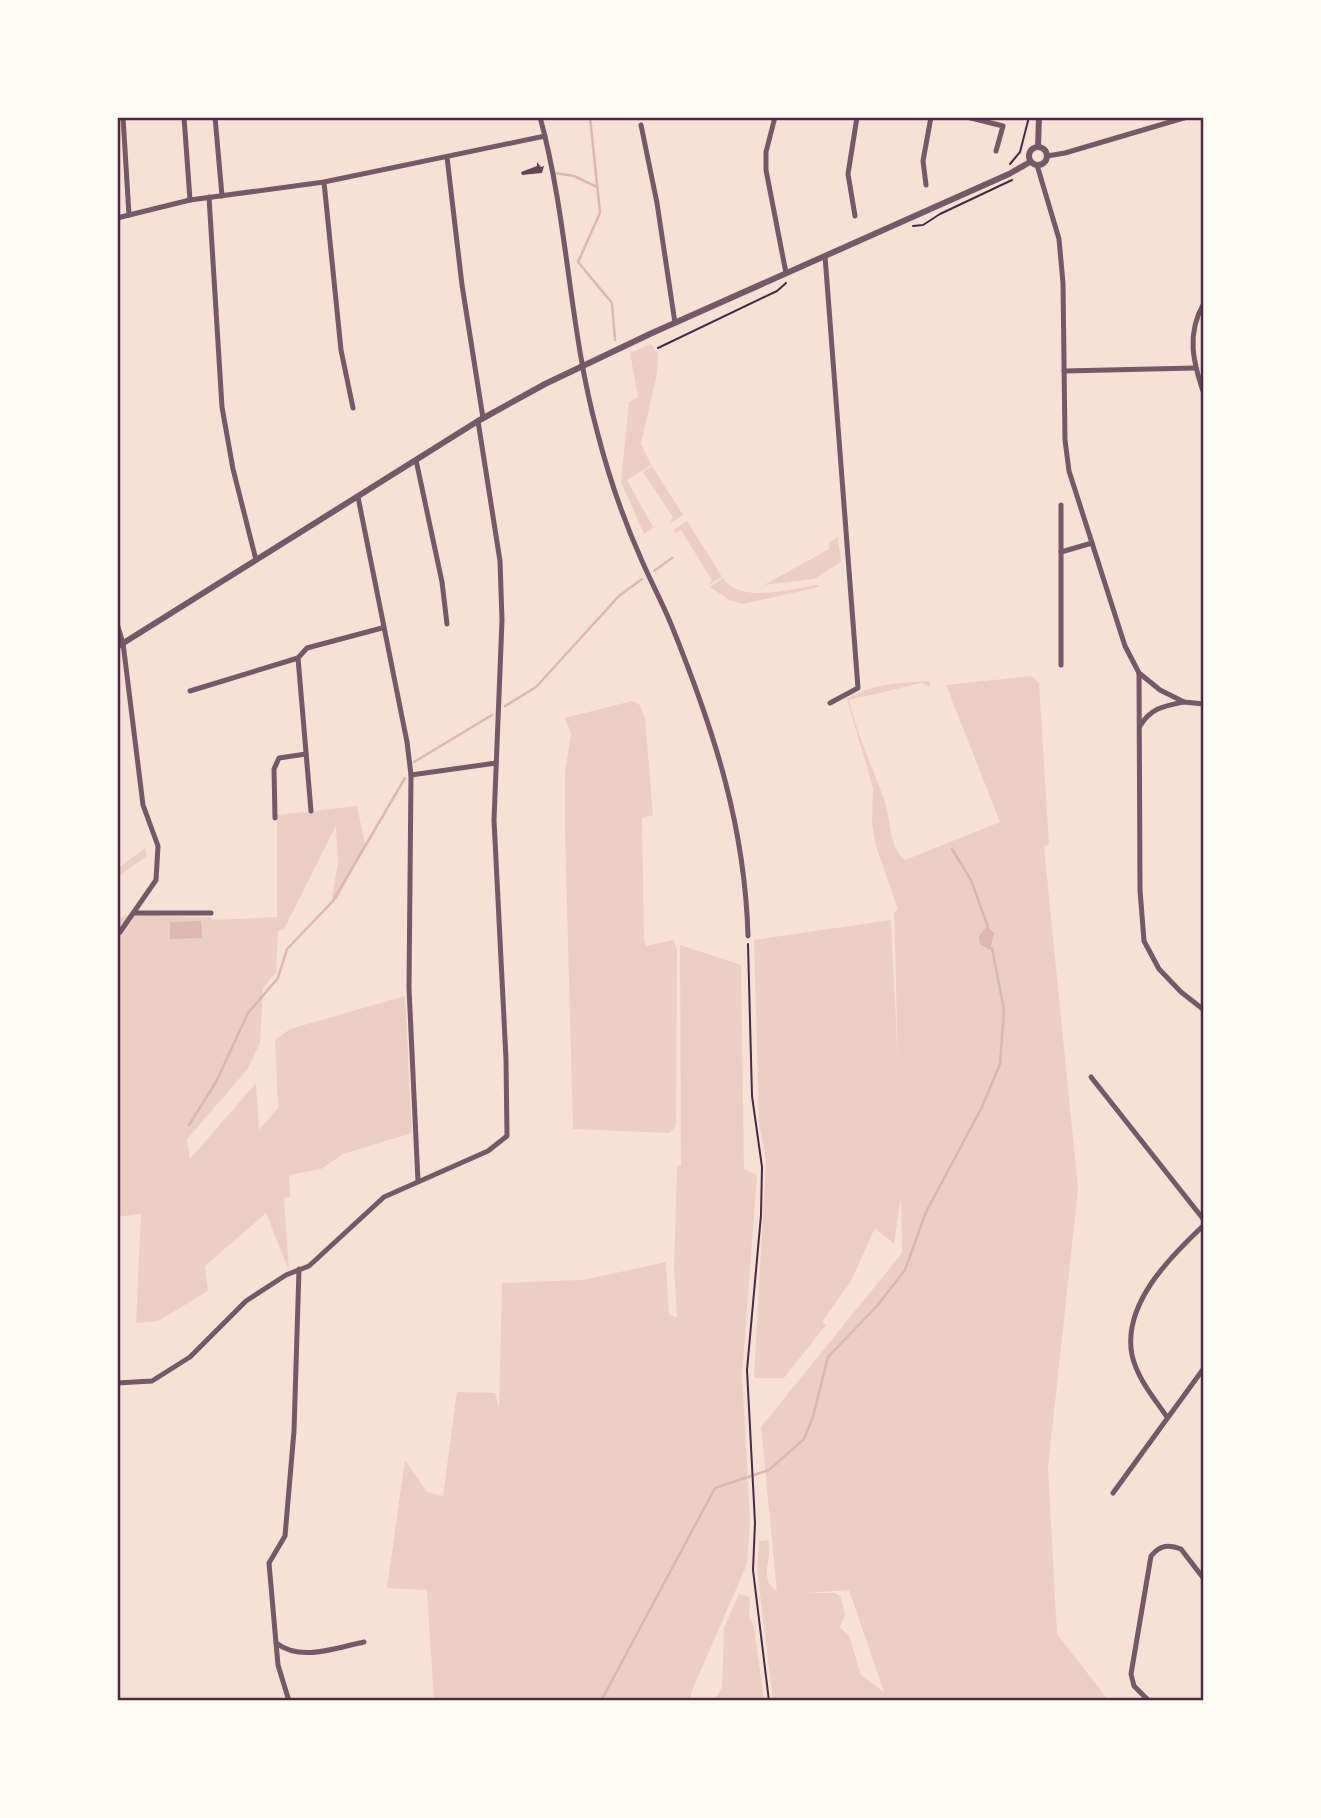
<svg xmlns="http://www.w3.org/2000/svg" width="1321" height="1818" font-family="'Nunito Sans',sans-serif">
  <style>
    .green { fill: #ebcfc5; fill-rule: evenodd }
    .water { fill: #dcb8b0 }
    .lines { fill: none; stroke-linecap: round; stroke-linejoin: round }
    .stream { stroke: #dcb8b0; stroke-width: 2.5 }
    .building { fill: #644757 }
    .path { stroke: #4a2c40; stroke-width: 2 }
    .minor { stroke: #755966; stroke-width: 5 }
    .tertiary { stroke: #755966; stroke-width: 6 }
    .neatline { fill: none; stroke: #4a2c40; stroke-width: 2.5 }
  </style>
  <rect width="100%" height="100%" fill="#f7e1d7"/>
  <g class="green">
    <polygon points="651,344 658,354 657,373 641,444 651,465 627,480 653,527 659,524 644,534 621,482 629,402 638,397 630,353"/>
    <polygon points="652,466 683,515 669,524 673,517 643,472"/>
    <polygon points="687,521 722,577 708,585 712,580 681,530 675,533 673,530"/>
    <polygon points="838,537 841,562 814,579 764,585 829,549 830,542"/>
    <path d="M723 578C741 605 790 588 818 585L819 587 743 604 729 600 710 587Z"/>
    <path d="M1031 676 1039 683 1049 845 1044 846 1078 1189 1048 1468 1057 1634 1109 1701H773L757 1569 759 1541 768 1540C774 1557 757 1579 777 1591L761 1427 902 1253 901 1198 894 1244 875 1228 851 1281 822 1322 826 1325 784 1378H754L766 1161 759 1123 754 940 891 920 898 1064 894 912 898 910 876 846 872 824 873 788 847 699C872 683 901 683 930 681V687L922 683 849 700C857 734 872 766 884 799 891 818 888 846 905 860L1000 822 946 685ZM849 1590 884 1692 861 1675 849 1636 840 1627 845 1615 841 1597 835 1593H806Z"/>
    <polygon points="632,701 639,704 645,719 653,815 642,818 644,941 646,946 673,940 677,949 676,1126 669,1133 573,1129 565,831 565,773 571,733 565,718"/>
    <polygon points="357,806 365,844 337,900 332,896 338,863 336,826 284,929 278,931 276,972 263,988 260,1043 247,1070 187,1139 190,1159 256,1083 259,1130 278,1108 275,1040 290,1029 405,996 412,1133 343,1154 321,1169 289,1175 290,1197 284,1198 289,1271 266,1213 205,1266 208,1291 158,1321 136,1323 141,1214 117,1217 117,918 130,915 211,917 212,920 277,917 277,815"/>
    <polygon points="145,848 147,856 117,877 117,869"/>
    <polygon points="680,945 741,965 744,1169 757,1175 742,1375 750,1520 747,1564 691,1693 691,1701 434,1701 427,1590 387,1588 405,1460 427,1492 443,1496 457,1392 495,1393 499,1408 502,1283 583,1280 666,1262 669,1315 677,1317 674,1269 677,1166 681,1166"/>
    <polygon points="739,1594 750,1597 749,1618 754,1625 764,1701 714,1701 722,1688 724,1628"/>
  </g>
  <g class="water">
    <polygon points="201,921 202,938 170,939 170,922"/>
    <polygon points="987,926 994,933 990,950 980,944 979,936"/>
  </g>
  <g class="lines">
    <g class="stream">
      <polyline points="590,117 600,213 578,262 612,303 615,340"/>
      <polyline points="555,173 574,176 597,187"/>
      <polyline points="654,571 672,558"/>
      <polyline points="505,706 536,687 619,596 642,579"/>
      <polyline points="414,762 492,715"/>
      <polyline points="952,849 971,880 988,927"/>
      <polyline points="189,1125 216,1082 248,1013 278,978 287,949 333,901 405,778"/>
      <polyline points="601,1701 715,1488 769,1470 804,1439 813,1417 828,1357 877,1306 905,1270 926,1212 982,1107 1000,1064 1004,1010 992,948"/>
    </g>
  </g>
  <polygon class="building" points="537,162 541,167 544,166 542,173 522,175 521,172 537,166"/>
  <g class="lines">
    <g class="path">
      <polyline points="1010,164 1020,152 1029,117"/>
      <polyline points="913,226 923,225 940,214 1012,180"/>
      <polyline points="658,348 777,291 786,283"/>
      <polyline points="748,944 752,1096 762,1167 761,1215 747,1370 755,1523 753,1570 769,1701"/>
    </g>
    <g class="minor">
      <polyline points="123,117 129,215"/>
      <polyline points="184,117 190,200"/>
      <polyline points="215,117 222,196"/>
      <path d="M540 117C568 220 569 328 597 431 608 474 624 521 642 561 652 584 664 606 673 629 714 731 745 826 748 936"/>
      <polyline points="775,117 766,152 766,170 786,273"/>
      <polyline points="967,117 1003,126 996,151"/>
      <polyline points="641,125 657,203 675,323"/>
      <polyline points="1047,156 1065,153 1187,117"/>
      <polyline points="447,157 462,285 483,418"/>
      <polyline points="1037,165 1059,239 1063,283 1065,440 1069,471 1125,646 1139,673 1160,690 1184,702 1204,704"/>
      <polyline points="324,182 341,350 353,408"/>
      <polyline points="926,185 923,161 931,117"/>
      <polyline points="209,197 222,407 233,469 256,560"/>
      <polyline points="855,216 848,174 857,117"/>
      <polyline points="117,218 190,200 324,182 545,136"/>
      <polyline points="825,256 858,688 830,703"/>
      <path d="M1204 303C1186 334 1193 362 1204 394"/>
      <polyline points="1064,371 1195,368"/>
      <polyline points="416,460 442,582 447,624"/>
      <polyline points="358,497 407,742 411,775 409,988 418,1182"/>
      <polyline points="1061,505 1061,665"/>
      <polyline points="1061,552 1092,543"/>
      <polyline points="117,624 123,643 143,805 158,846 156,880 120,932"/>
      <polyline points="1139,673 1140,890 1144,941 1159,969 1181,992 1204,1010"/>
      <polyline points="190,691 298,658"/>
      <path d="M1140 726C1151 708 1164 706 1184 702"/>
      <polyline points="411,775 496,763"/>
      <polyline points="311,811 298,658 307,648 382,628"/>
      <polyline points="275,818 274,769 279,758 306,754"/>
      <polyline points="134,913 211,913"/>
      <polyline points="1091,1077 1204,1220"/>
      <path d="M299 1269 294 1431 285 1536 269 1563 276 1643C301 1662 335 1648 364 1642"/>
      <polyline points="117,1383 152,1381 190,1357 246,1301 286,1275 309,1266 384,1197 488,1151 507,1136 506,1059 494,820 502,620 500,561 478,421"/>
      <path d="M1167 1417C1154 1398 1137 1378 1132 1355 1122 1304 1171 1256 1204 1225"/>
      <polyline points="1113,1493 1204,1368"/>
      <polyline points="276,1643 278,1665 289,1701"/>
      <path d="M1149 1701 1134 1686 1131 1674 1151 1556C1160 1545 1169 1544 1181 1549L1204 1579"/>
    </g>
    <g class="tertiary">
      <circle cx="1038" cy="156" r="9"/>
      <polyline points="1038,147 1039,117"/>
      <polyline points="117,647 478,421 545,384 652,333 1009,174 1030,162"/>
    </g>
  </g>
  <rect width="1321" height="1818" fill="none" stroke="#fffaf5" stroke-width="238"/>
  <rect x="119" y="119" width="1083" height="1580" class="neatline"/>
</svg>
